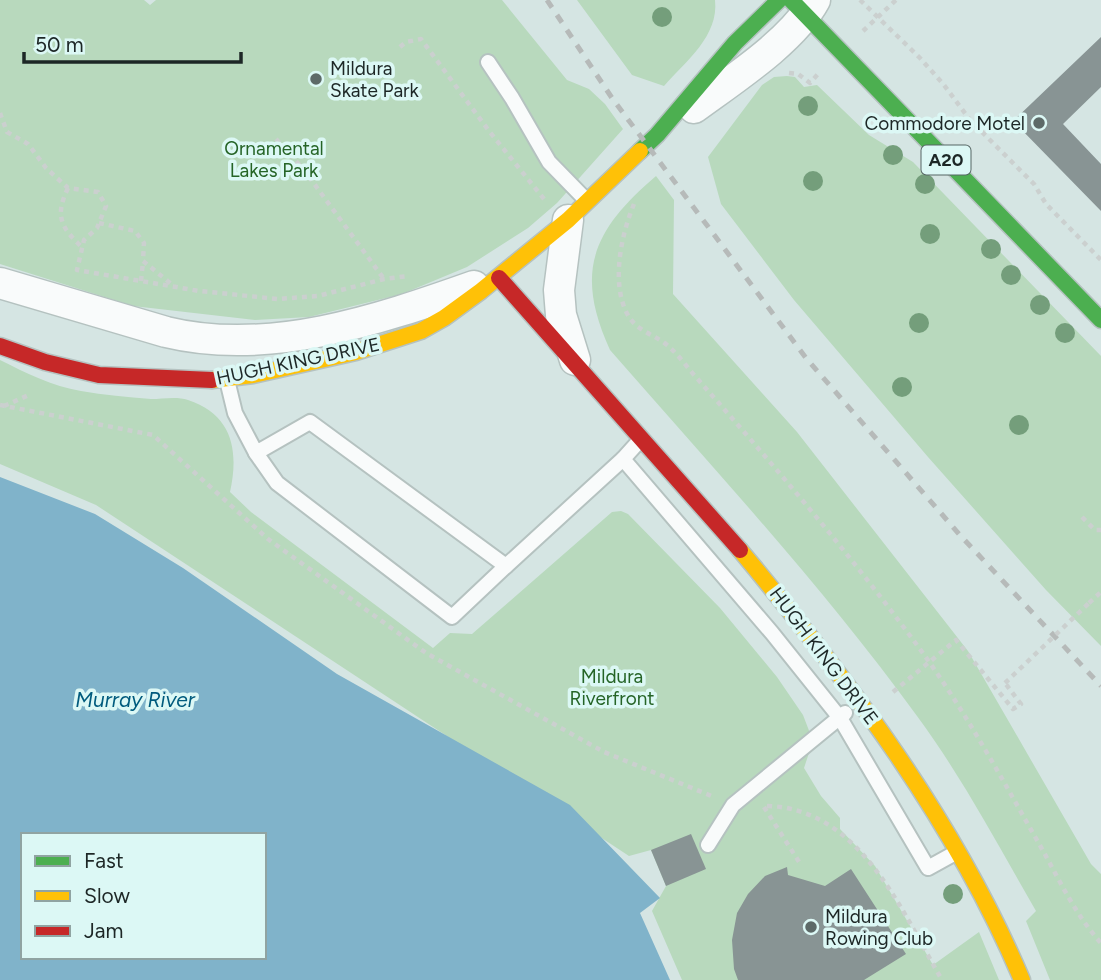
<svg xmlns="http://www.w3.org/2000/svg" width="1101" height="980" font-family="Figtree,sans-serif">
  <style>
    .green { fill: #b8d9bd }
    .water { fill: #80b3ca; fill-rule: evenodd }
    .building { fill: #889494 }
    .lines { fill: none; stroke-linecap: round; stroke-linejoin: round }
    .lane-casing { stroke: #b5c2c0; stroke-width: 18 }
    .street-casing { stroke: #b5c2c0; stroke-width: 33 }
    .fast-casing { stroke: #b5c2c0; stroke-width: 19 }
    .slow-casing { stroke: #b5c2c0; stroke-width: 19 }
    .jam-casing { stroke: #b5c2c0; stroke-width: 19 }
    .path { stroke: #cbd0cf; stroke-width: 4.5; stroke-dasharray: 5 5; stroke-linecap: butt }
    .lane { stroke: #f9fbfb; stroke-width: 14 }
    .street { stroke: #f9fbfb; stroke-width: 30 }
    .fast { stroke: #4caf50; stroke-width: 16 }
    .slow { stroke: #ffc107; stroke-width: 16 }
    .jam { stroke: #c62828; stroke-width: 16 }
    .rail { stroke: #b6bab9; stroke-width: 5; stroke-dasharray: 9 9; stroke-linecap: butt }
    .path-bridge { stroke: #cbd0cf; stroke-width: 4.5; stroke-dasharray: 5 5; stroke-linecap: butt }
    .tree { fill: #749e7b }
    .poi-dot { fill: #5d6a68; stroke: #dcf8f5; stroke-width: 2.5 }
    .labels { text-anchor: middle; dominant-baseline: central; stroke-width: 7; stroke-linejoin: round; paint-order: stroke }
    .shield { fill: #dcf8f5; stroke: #566664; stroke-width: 2 }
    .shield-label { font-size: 18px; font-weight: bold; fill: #1d2726 }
    .poi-label { font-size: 19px; fill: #1d2726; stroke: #dcf8f5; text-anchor: start }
    .park-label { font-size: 19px; fill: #256426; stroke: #dcf8f5 }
    .street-label { font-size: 19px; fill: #1d2726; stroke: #dcf8f5 }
    .water-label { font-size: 21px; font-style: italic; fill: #005b7d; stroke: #dcf8f5 }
  </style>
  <rect width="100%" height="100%" fill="#d5e5e3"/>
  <g class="green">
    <polygon points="0,0 144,0 150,5 156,0 502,0 567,80 589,89 605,104 623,129 557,203 528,228 467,267 402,294 309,317 255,320 133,306 0,264"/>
    <path d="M577 0H715C719 36 686 61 664 86L632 75Z"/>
    <polygon points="787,76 795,77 804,87 817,85 869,135 913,162 1101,356 1101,646 1046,590 928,457 794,300 721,204 708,157 762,85 774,77"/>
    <path d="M656 176 674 200 673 294 797 432 968 651 1091 864 1101 874V980H1050L1026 921 1036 911C998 845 962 777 917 716 823 587 715 470 610 350 574 271 593 230 656 176Z"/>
    <path d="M0 360C26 373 52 386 81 391 104 395 127 397 151 399 162 399 177 396 188 400 233 415 239 451 230 492L251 512 433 648 450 633 472 634 612 512 621 511 628 514 720 608 777 677 803 715 813 741 804 768 821 796 840 818V829L875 866 933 965 979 932 999 980H682L652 911 666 886 651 850 629 856 96 505 0 464Z"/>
  </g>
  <path class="water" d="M0 477 95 514 183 568 337 674 570 805 660 898 640 913 670 980H0ZM23 835H264V957H23Z"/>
  <g class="building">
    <polygon points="1101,37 1101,87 1063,124 1101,164 1101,211 1013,121"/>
    <polygon points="691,834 706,869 666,886 651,850"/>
    <polygon points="787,867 788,875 825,886 851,869 906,954 864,980 738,980 734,969 732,940 737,913 748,894 765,876"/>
  </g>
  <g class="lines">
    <defs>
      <g id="lane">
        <polyline points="488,62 512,98 549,162 586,200"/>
        <polyline points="227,380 235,413 256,453 310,422 506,566 623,459 641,439"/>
        <polyline points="256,453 277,483 452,617 506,566"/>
        <polyline points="623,459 772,633 840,718 928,868 957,852"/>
        <polyline points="708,845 733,805 845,713"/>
      </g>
      <g id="street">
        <path d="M694 108C732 80 793 41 815 0"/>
        <polyline points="568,220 559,290 561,315 575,360"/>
        <path d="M0 283 166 332C269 357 378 320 474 286"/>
      </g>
      <g id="fast">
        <polyline points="791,0 1101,320"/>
        <polyline points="640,151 657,135 735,43 779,0"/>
      </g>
      <g id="slow">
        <polyline points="212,380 253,375 356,352 421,331 444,318 481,291 568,220 640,151"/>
        <path d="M740 550C849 681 955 821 1022 980"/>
      </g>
      <g id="jam">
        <polyline points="499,278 740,550"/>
        <polyline points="0,346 45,362 99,375 212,380"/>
      </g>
    </defs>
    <use href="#lane" class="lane-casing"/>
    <use href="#street" class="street-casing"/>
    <use href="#fast" class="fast-casing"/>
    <use href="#slow" class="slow-casing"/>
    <use href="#jam" class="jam-casing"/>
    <g class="path">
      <polyline points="860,0 920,58 944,85 970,120 1034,184 1046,204 1101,260"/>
      <polyline points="863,31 896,0"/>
      <polyline points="400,47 406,42 421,39 489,131 544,199"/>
      <polyline points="789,73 798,74 810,83 819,73"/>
      <polyline points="0,113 7,132 28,144 46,168 68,188 98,192 106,206 97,228 84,240 77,270 199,291 278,299 318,296 384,279 408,276"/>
      <polyline points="276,139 304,170 384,279"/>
      <path d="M68 188C55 215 60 227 82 247"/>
      <path d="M634 204C621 235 610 286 629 317 638 331 655 335 667 345 678 354 686 366 695 376 770 461 844 547 911 637 958 699 996 768 1034 835 1056 872 1072 911 1101 943"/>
      <polyline points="99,223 135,231 144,243 143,261 175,287"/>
      <polyline points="141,281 143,262"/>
      <polyline points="0,405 153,435 268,539 426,653 604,752 714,797"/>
      <polyline points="4,406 31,394"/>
      <polyline points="1082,517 1095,530 1101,530"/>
      <polyline points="1089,603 1101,592"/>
      <polyline points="893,692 956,640 1013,709 1021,704 1005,683"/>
      <path d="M767 806C860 808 902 912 942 980"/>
      <polyline points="764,807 801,865"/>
    </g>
    <use href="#lane" class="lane"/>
    <use href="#street" class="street"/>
    <use href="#fast" class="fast"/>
    <use href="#slow" class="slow"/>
    <use href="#jam" class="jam"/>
    <polyline class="rail" points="547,0 612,98 806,358 959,534 1101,686"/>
    <polyline class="path-bridge" points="1005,683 1089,603"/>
  </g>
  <g class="tree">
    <circle cx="662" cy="17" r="10"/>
    <circle cx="808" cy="106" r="10"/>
    <circle cx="893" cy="155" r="10"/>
    <circle cx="813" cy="181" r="10"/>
    <circle cx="925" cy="184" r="10"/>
    <circle cx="930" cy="234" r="10"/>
    <circle cx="991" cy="249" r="10"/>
    <circle cx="1011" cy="275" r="10"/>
    <circle cx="1040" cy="305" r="10"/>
    <circle cx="919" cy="323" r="10"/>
    <circle cx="1065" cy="333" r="10"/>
    <circle cx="902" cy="387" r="10"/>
    <circle cx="1019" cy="425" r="10"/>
    <circle cx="953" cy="894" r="10"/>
  </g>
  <g class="poi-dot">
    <circle cx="316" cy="79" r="7"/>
    <circle cx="1039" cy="123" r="7"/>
    <circle cx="811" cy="927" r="7"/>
  </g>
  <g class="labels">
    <rect class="shield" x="921.5" y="145.5" width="49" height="29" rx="5"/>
    <g class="shield-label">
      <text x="946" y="160">A20</text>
    </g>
    <g class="poi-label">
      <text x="330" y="68">Mildura<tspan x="330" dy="22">Skate Park</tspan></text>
      <text x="1025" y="123" text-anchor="end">Commodore Motel</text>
      <text x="825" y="916">Mildura<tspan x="825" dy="22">Rowing Club</tspan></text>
    </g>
    <g class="park-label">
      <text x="274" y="148">Ornamental<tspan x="274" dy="22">Lakes Park</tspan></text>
      <text x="612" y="676">Mildura<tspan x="612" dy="22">Riverfront</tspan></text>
    </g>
    <g class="street-label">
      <text transform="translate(298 361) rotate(-12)">HUGH KING DRIVE</text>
      <text transform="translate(824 656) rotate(53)">HUGH KING DRIVE</text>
    </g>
    <g class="water-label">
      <text x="135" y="699">Murray River</text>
    </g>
  </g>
  <rect x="21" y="833" width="245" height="126" fill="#dcf8f5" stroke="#90a4a2" stroke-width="2"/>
  <rect x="35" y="856" width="35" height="10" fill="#4caf50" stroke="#90a4a2" stroke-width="2"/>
  <text x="84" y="868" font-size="21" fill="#1d2726">Fast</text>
  <rect x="35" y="891" width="35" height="10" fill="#ffc107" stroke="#90a4a2" stroke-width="2"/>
  <text x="84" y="903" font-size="21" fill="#1d2726">Slow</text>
  <rect x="35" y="926" width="35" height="10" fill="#c62828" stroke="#90a4a2" stroke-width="2"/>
  <text x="84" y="938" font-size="21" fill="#1d2726">Jam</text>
  <path d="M24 52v10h217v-10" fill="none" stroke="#1d2726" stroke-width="3.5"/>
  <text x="35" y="52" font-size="21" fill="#1d2726" stroke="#dcf8f5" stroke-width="5" paint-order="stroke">50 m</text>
</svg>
